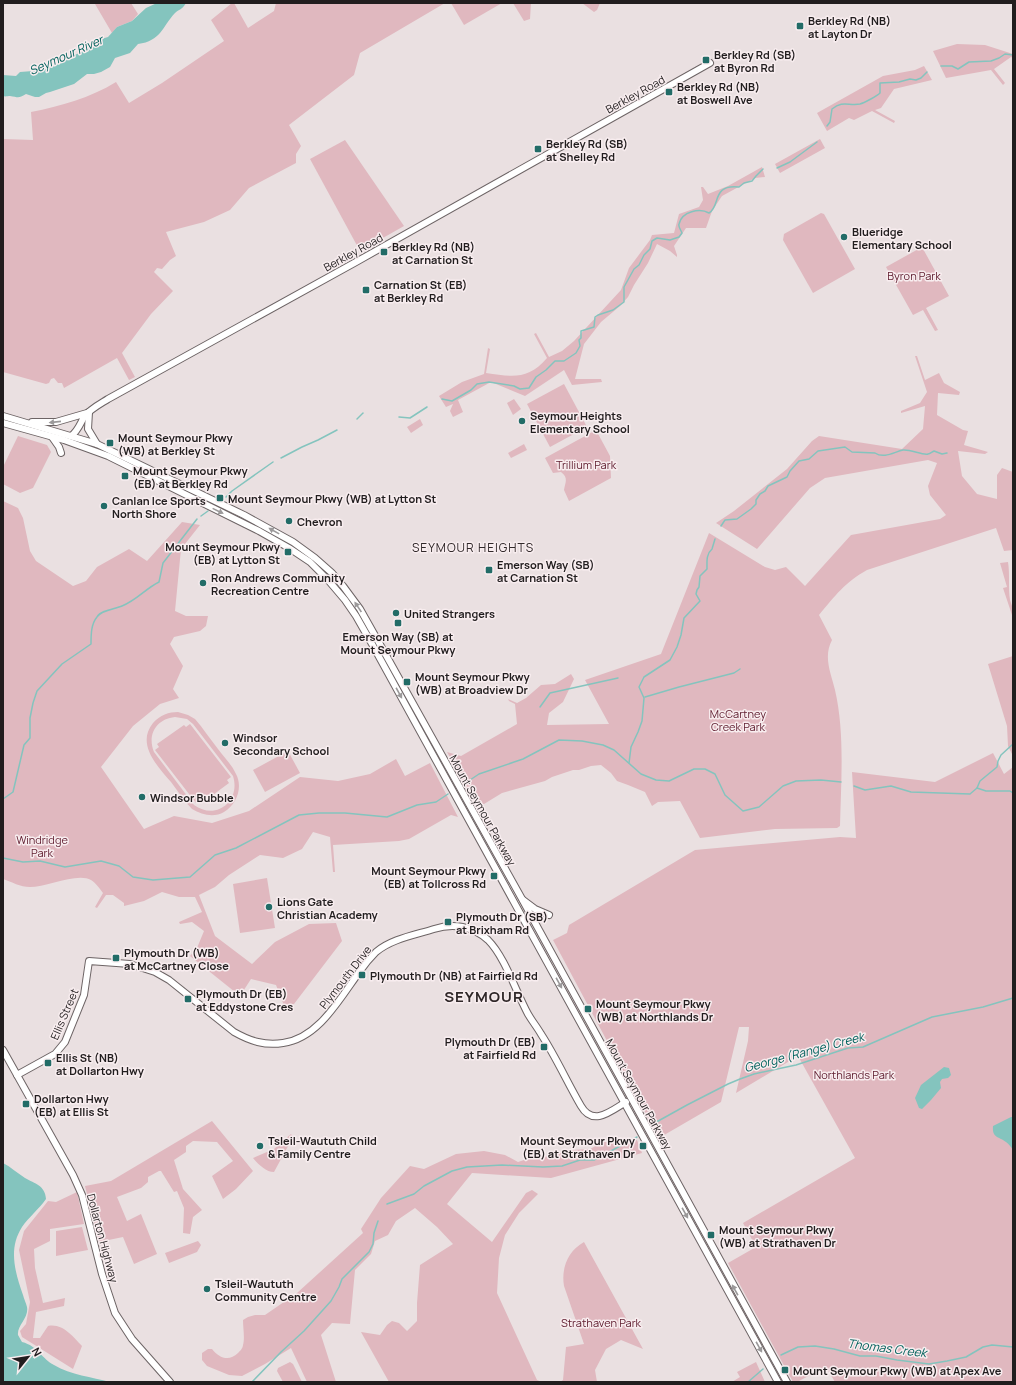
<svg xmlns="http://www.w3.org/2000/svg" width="1016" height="1385" font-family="Manrope,sans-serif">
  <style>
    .green { fill: #e0b8bf; fill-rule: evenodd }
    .water { fill: #84c4be }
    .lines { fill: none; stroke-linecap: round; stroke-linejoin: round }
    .stream { stroke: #84c4be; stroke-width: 1.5 }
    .secondary-casing { stroke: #6d6465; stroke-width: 8 }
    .secondary { stroke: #fff; stroke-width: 6 }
    .oneway { fill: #9b999a }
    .poi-dot { fill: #226c67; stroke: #f8edef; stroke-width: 1.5 }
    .labels { text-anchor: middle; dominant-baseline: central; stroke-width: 3; stroke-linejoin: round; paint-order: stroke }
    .poi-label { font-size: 11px; font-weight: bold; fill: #211d1e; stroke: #f8edef; text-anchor: start }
    .street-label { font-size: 11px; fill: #211d1e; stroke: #f8edef }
    .park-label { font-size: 11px; fill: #622032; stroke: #f8edef }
    .water-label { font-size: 12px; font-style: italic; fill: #00615c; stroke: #f8edef }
    .neighbourhood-label { font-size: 12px; letter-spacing: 1px; fill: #302829; stroke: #f8edef }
    .district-label { font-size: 15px; font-weight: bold; letter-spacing: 1px; fill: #302829; stroke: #f8edef }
  </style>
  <rect width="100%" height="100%" fill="#eae0e1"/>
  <g class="green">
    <polygon points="97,3 131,3 138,14 132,21 117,27 112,33 95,4"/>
    <path d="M232 3H234L248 28 274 11 276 3H445L360 53 354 75 289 125 301 146 296 154V163L249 188 230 210 204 222 166 232 176 256 170 260 162 269 157 268 154 272 173 291 151 314 122 353 135 377 129 380 117 358 64 388 62 383H58L54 378 51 379 49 383 46 384 3 372V139L33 140 31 112C61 106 90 98 116 82L129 103 162 83 224 41 211 20Z"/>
    <polygon points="451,3 502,3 464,25"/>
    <polygon points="513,3 531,3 530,19 524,21"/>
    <polygon points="582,3 600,3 597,10 594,12"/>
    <polygon points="957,44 985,45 1013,54 1013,58 1011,57 994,69 1005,83 1003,85 991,70 946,78 933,51"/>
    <polygon points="924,66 932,80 894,89 881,108 875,110 895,121 894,123 872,111 854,120 849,118 827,131 817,113 883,76 915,70"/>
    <polygon points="820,139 825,148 780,173 775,164"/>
    <polygon points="345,140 404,226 360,251 310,159"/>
    <path d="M762 167 765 177 755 178 722 196 712 211 706 228H686L674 246 677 255V257L670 251 657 244 648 263 634 285 628 297 620 306 601 322 584 344 575 379H601L602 382 572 385 564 370 525 396 491 382 458 400 463 412 453 417 450 411 453 404 446 407 439 396 462 382 484 374 488 348 490 349 486 373C513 377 528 380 547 358L534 334 536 333 549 357 562 351 574 341 621 290 629 268 650 240 652 235 674 233 679 214 699 207 703 200 701 187H703L708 194 728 186Z"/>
    <polygon points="821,213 824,214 855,269 813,293 783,240 784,234"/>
    <polygon points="922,247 949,296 926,308 938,330 935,331 923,310 913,315 886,267"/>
    <path d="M915 356H917L925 380 939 373 944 383 960 392 959 395 938 393 937 415 963 430 968 431 964 445 988 452 985 454 958 451 962 476 977 494 997 499V475L1002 468 1013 472V550L1004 551 996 528 867 570C844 583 836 595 819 615L832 640C823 657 831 673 835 690 845 733 841 782 840 826L837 828 775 829 700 838 680 801 658 802 652 806 645 792 628 785 617 781 611 773 601 765 591 766 579 770H573L552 777 545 781 502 793 484 804 475 803 447 752 461 756 517 724 515 704 509 701 508 699 517 703 526 698 541 685 555 684 571 674 574 679 563 702 549 713 547 725 609 724 585 680 661 654 709 533 765 567 775 570 786 567 805 586 851 535 940 519 946 515 930 495 928 486 937 463 928 460 825 478 810 488 757 549 716 523 734 511 787 469 812 441 819 436 902 449 923 429 925 406 901 413V411L920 403 927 392Z"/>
    <polygon points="564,384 587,427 550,447 527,404"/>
    <polygon points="514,399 521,409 513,415 507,403"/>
    <polygon points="420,419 423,425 411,433 407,427"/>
    <path d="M596 430 610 456 611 478 569 501 564 490C565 483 569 478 561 472L553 473 545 458Z"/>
    <polygon points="18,436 47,445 51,452 33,488 20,493 3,484 3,467"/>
    <polygon points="524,444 527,450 511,458 508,453"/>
    <path d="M3 501 18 508 23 518 30 551 36 561 73 586 86 581 97 567 129 549 147 561 182 522 200 525 181 549 175 611 186 616H208L206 626 200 631 174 637 170 644 183 666 173 689 179 698 160 704 133 726 101 767 144 829 174 816 212 823 249 811 300 777 338 781 370 774 396 759 405 776 430 763 458 817 451 815 409 839 399 841 333 845 335 872H333L330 837 313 832 302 849 283 858 260 855 229 875 215 887 199 895 215 936 252 964 275 942 309 924 336 923 342 941 294 1004 285 1008 276 985 251 979 240 996 190 956 197 948 204 931 192 922 180 924 179 922 202 912 195 897H179L162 892 144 901 124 906V903L113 895H106L97 908 95 907 103 893C100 889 96 883 91 880 78 872 46 887 30 887 20 887 12 882 3 879Z"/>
    <path d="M1008 562C1010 574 1008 588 1010 600 1012 606 1014 610 1012 615L1003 588 1007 587 1000 563Z"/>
    <polygon points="1013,656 1013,756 1008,746 1007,726 988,664"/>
    <path d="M178 712 188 715 195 719C203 728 210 739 218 749 224 757 232 765 236 774 243 787 237 804 224 812 214 818 202 815 192 809 184 801 178 791 171 782 157 766 136 744 153 723 160 715 169 712 178 712ZM175 717 187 719 193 724 233 776C241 801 216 821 194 805L154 752C147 735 156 719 175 717Z"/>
    <polygon points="190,724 231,777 227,780 229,783 202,803 200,800 196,803 155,750 159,747 157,744 184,725 186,727"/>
    <polygon points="288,751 300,773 265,792 253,770"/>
    <polygon points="993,753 1004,774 1013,767 1013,1382 835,1382 826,1367 797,1382 793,1382 728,1263 756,1247 743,1223 855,1158 798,1056 736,1093 748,1041 749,1027 739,1027 721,1102 659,1138 553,940 567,933 569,925 695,850 840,837 856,838 852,772 935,782"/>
    <polygon points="267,878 275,928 240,933 233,884"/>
    <polygon points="212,1121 253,1171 236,1189 223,1199 212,1176 233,1161 217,1142 193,1141 186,1146 186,1152 174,1160 183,1189 202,1210 193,1217 190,1234 183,1233 184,1208 177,1191 174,1192 161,1171 159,1171 148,1177 148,1182 141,1188 117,1197 127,1221 141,1214 157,1254 134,1264 123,1237 99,1242 85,1186 111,1181"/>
    <path d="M291 1134 293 1137 274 1172C266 1172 258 1164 253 1158L274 1149Z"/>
    <path d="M637 1140 642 1153 551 1178 472 1173 447 1204 492 1242 526 1193 532 1190 538 1194 519 1213 505 1235 499 1258 497 1293 537 1380 542 1382H389L361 1332 380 1335 387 1325 392 1321 399 1323 407 1331 417 1321V1303L420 1265 453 1244 437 1227 415 1208 396 1221 388 1235 375 1241 371 1254 355 1270 350 1324 332 1323 321 1335 336 1382H307L291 1348 265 1364 242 1376 229 1375 207 1366 202 1360V1353L208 1349H212C219 1358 229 1362 238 1353 240 1351 243 1348 243 1345 245 1338 243 1328 243 1320L248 1317 255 1315H265L297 1293 363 1233 361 1229 381 1198 410 1166 424 1169 456 1154 484 1151 505 1155 518 1162 527 1159 550 1156 572 1150 590 1149 603 1142 626 1143Z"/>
    <path d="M77 1192 84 1224 50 1229V1241L34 1249 35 1268 43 1303 65 1298 64 1306 36 1312 33 1338H40L48 1326C63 1323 73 1337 82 1346L73 1369 22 1337 20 1331 26 1324 30 1302 19 1250 24 1231 48 1201 56 1202Z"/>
    <polygon points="82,1227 88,1250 56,1256 56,1231"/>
    <polygon points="198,1241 201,1245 197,1252 169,1263 165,1253"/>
    <path d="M584 1242 643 1349 621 1340 606 1349 595 1370 597 1382H560L563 1380 566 1347 584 1344 564 1286C561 1268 568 1251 584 1242Z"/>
    <polygon points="290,1362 293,1364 302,1382 283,1382 277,1371 278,1368"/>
    <polygon points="756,1362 765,1382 732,1382 740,1377 737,1372"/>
  </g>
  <g class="water">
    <path d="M157 3H186C182 10 179 9 175 13 162 27 161 41 138 44L130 53 115 58 110 67 101 72 94 74H87L74 84 50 92 46 93 39 97H35L26 94C18 99 18 97 10 96 8 96 5 97 3 96V75L16 76 20 72 33 71 41 68 46 69 53 64H59L68 57 80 53 98 40 108 37 117 27 132 21 146 8Z"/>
    <polygon points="944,1067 949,1068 951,1075 948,1078 942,1079 940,1082 941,1088 931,1100 922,1109 919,1108 915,1098 921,1085"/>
    <path d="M1011 1117H1013V1150C1011 1147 1009 1144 1006 1142 998 1136 992 1138 993 1126Z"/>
    <path d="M3 1163C11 1167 17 1173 25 1178 35 1184 45 1185 46 1199 39 1209 29 1217 22 1227 8 1249 15 1272 23 1295 24 1299 26 1303 27 1307 29 1318 17 1325 18 1335L22 1342C38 1346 42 1359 54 1365 71 1375 92 1377 110 1382H3Z"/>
  </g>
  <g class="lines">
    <g class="stream">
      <polyline points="941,66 952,66 958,69 969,62 991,61 999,58 1005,54 1013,55"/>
      <path d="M827 126 830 122 832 109C843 100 848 106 860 104 864 103 877 96 880 93V83L899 82 910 79 916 80 921 78 927 72"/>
      <polyline points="777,168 790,162 817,142"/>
      <path d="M442 399 452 401 471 390 477 384 489 382 514 386 520 389 529 388 536 377 546 370 555 361H564L576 353 580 346 579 340 581 338V331L594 327 595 317 598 315 613 310 624 302V287L634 269 639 265 644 255 650 249 652 241 657 238 670 240 679 237 682 233C681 230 678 227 679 224 682 211 700 208 709 213 721 206 711 184 739 187L744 183 752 181 756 176 763 169"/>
      <polyline points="399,417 410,418 427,407"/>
      <polyline points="357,419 363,413"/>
      <polyline points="281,458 302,447 318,440 337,430"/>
      <polyline points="226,497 232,491 273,462"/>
      <polyline points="201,516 208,511"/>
      <path d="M721 526 725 520 737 519 751 509 756 504V500L760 494 765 491 768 486 787 477 790 471 799 461 809 459 818 451 845 447 852 452 875 453C884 459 894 452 903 450 910 449 924 456 928 454 930 454 932 452 934 451L942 454 947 453"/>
      <polyline points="645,697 679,687 734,673 740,669"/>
      <polyline points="540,707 550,693 618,678"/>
      <path d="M629 763 631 747 638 732 642 721 644 698 639 687 644 677 670 660 677 647 681 635 684 618 700 601 696 594 697 590 699 587 700 576 707 569C707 562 706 554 712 549L715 539"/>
      <polyline points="464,784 479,774 523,759 559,740 582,741 603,745 614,750 641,774 656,780 669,781 694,769 705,769 715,774 725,795 743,811 759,807 783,786 796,781 821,780 841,782"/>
      <polyline points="854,786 865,790 891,786 911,792 970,794 977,788 986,791 1010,791 1013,793"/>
      <polyline points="977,788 980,781 997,767 998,761 1001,755 1013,744"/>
      <path d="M3 799 13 792 24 745 30 738V718L33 703 37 691 62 664 91 644C91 635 91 624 97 617 101 610 115 609 122 606 137 600 145 589 159 582L163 563 197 519"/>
      <polyline points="3,858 23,862 40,861 65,867 101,861 119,866 133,877 153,880 190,877 215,855 236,848 299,815 319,813 345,813 387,817 417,805 436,802 448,794"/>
      <polyline points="651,1125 687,1105 728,1084 740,1079 754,1074 796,1065 848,1048 863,1047 932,1017 983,1007 1013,998"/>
      <polyline points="387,1204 414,1194 424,1186 452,1171 467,1167 502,1165 543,1167 562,1166 580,1160 594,1160 637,1137"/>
      <polyline points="781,1355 798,1347 815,1346 834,1349 860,1356 876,1356 897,1360 929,1364 947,1361 966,1357 983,1347 992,1345 1013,1347"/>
      <polyline points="252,1382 281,1352 304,1331 331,1301 339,1287 342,1279 369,1252 373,1244 374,1233 378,1221"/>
      <polyline points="748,1382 763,1369"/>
    </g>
    <defs>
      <g id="secondary">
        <polyline points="89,412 88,429 97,444"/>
        <polyline points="3,416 97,444 244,515 293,542 315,558 332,573 343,586 360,609 382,648 522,899 787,1382"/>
        <polyline points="32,422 56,422 87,413"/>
        <polyline points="3,423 64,440 108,456 259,531 289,548 310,562 328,580 345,600 356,616 372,644 778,1382"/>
        <path d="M71 436C78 431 80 424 84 417 90 409 100 404 108 399L356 262 710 63"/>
        <polyline points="52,437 59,447 61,453"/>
        <polyline points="523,900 535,909 549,915"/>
        <polyline points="3,1050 73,1175 82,1195 102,1274 115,1313 132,1339 170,1382"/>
        <path d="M17 1075 55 1054 65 1042 84 995 89 961 130 964 155 972 169 980 234 1032C250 1041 265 1046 283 1043 319 1038 340 998 360 971 365 964 370 958 376 952 391 939 415 935 434 929 453 923 473 926 488 940 505 957 516 992 528 1014 532 1021 537 1027 541 1034 556 1057 567 1082 581 1106 593 1127 611 1111 626 1102"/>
      </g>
    </defs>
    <use href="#secondary" class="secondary-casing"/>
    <use href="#secondary" class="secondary"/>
  </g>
  <defs><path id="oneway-solid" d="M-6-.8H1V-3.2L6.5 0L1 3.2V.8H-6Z"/></defs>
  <g class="oneway">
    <use href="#oneway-solid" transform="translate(55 422) rotate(174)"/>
    <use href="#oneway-solid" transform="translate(218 511) rotate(26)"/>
    <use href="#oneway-solid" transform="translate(274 531) rotate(-151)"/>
    <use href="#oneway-solid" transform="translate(358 607) rotate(-124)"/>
    <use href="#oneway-solid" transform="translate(399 693) rotate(61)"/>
    <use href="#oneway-solid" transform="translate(559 983) rotate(61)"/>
    <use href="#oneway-solid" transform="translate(685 1213) rotate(61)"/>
    <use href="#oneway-solid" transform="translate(735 1290) rotate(-119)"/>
    <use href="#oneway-solid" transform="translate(759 1347) rotate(61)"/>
  </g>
  <g class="poi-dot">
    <rect x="796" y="22" width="8" height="8" rx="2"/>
    <rect x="702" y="56" width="8" height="8" rx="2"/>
    <rect x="665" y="88" width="8" height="8" rx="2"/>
    <rect x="534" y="145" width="8" height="8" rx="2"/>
    <circle cx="844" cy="237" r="4"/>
    <rect x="380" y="248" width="8" height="8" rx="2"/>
    <rect x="362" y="286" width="8" height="8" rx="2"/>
    <circle cx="522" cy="421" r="4"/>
    <rect x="106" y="439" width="8" height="8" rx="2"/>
    <rect x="121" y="472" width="8" height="8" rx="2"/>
    <rect x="216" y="494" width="8" height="8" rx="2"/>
    <circle cx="104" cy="506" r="4"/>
    <circle cx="289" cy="521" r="4"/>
    <rect x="284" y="548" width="8" height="8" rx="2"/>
    <rect x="485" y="566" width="8" height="8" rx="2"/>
    <circle cx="203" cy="583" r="4"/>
    <circle cx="396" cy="613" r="4"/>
    <rect x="394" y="619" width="8" height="8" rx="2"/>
    <rect x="403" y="678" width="8" height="8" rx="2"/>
    <circle cx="225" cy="743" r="4"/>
    <circle cx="142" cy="797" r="4"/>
    <rect x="490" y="872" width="8" height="8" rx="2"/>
    <circle cx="269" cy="907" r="4"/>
    <rect x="444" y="918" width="8" height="8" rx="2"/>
    <rect x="112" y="954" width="8" height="8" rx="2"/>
    <rect x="358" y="971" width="8" height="8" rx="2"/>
    <rect x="184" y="995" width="8" height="8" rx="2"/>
    <rect x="584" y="1005" width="8" height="8" rx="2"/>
    <rect x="540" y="1043" width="8" height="8" rx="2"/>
    <rect x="44" y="1059" width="8" height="8" rx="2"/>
    <rect x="22" y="1100" width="8" height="8" rx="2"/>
    <circle cx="260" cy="1146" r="4"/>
    <rect x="639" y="1142" width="8" height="8" rx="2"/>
    <rect x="707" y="1231" width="8" height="8" rx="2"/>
    <circle cx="207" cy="1289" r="4"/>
    <rect x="781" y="1366" width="8" height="8" rx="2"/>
  </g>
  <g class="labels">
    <g class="poi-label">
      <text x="808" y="20">Berkley Rd (NB)<tspan x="808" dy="13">at Layton Dr</tspan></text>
      <text x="714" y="54">Berkley Rd (SB)<tspan x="714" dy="13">at Byron Rd</tspan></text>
      <text x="677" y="86">Berkley Rd (NB)<tspan x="677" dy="13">at Boswell Ave</tspan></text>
      <text x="546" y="143">Berkley Rd (SB)<tspan x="546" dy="13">at Shelley Rd</tspan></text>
      <text x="852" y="231">Blueridge<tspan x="852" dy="13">Elementary School</tspan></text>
      <text x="392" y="246">Berkley Rd (NB)<tspan x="392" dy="13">at Carnation St</tspan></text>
      <text x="374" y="284">Carnation St (EB)<tspan x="374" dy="13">at Berkley Rd</tspan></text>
      <text x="530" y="415">Seymour Heights<tspan x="530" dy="13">Elementary School</tspan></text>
      <text x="118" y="437">Mount Seymour Pkwy<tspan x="118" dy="13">(WB) at Berkley St</tspan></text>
      <text x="133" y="470">Mount Seymour Pkwy<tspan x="133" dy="13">(EB) at Berkley Rd</tspan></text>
      <text x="228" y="498">Mount Seymour Pkwy (WB) at Lytton St</text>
      <text x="112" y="500">Canlan Ice Sports<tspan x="112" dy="13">North Shore</tspan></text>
      <text x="297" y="521">Chevron</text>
      <text x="280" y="546" text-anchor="end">Mount Seymour Pkwy<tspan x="280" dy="13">(EB) at Lytton St</tspan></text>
      <text x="497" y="564">Emerson Way (SB)<tspan x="497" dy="13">at Carnation St</tspan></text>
      <text x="211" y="577">Ron Andrews Community<tspan x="211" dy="13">Recreation Centre</tspan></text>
      <text x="404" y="613">United Strangers</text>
      <text x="398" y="636" text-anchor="middle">Emerson Way (SB) at<tspan x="398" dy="13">Mount Seymour Pkwy</tspan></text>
      <text x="415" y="676">Mount Seymour Pkwy<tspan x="415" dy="13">(WB) at Broadview Dr</tspan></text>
      <text x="233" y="737">Windsor<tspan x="233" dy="13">Secondary School</tspan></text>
      <text x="150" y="797">Windsor Bubble</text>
      <text x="486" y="870" text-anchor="end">Mount Seymour Pkwy<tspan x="486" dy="13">(EB) at Tollcross Rd</tspan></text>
      <text x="277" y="901">Lions Gate<tspan x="277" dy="13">Christian Academy</tspan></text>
      <text x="456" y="916">Plymouth Dr (SB)<tspan x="456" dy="13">at Brixham Rd</tspan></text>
      <text x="124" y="952">Plymouth Dr (WB)<tspan x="124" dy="13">at McCartney Close</tspan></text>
      <text x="370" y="975">Plymouth Dr (NB) at Fairfield Rd</text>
      <text x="196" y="993">Plymouth Dr (EB)<tspan x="196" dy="13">at Eddystone Cres</tspan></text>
      <text x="596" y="1003">Mount Seymour Pkwy<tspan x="596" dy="13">(WB) at Northlands Dr</tspan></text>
      <text x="536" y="1041" text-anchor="end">Plymouth Dr (EB)<tspan x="536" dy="13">at Fairfield Rd</tspan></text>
      <text x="56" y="1057">Ellis St (NB)<tspan x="56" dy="13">at Dollarton Hwy</tspan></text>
      <text x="34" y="1098">Dollarton Hwy<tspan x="34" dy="13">(EB) at Ellis St</tspan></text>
      <text x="268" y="1140">Tsleil-Waututh Child<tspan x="268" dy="13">&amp; Family Centre</tspan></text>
      <text x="635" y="1140" text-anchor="end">Mount Seymour Pkwy<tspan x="635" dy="13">(EB) at Strathaven Dr</tspan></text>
      <text x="719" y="1229">Mount Seymour Pkwy<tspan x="719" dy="13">(WB) at Strathaven Dr</tspan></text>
      <text x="215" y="1283">Tsleil-Waututh<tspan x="215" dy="13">Community Centre</tspan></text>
      <text x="793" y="1370">Mount Seymour Pkwy (WB) at Apex Ave</text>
    </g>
    <g class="street-label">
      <text transform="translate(635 94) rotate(-29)">Berkley Road</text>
      <text transform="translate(353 252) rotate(-29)">Berkley Road</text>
      <text transform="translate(483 810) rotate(61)">Mount Seymour Parkway</text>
      <text transform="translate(345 977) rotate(-52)">Plymouth Drive</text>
      <text transform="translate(64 1014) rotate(-67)">Ellis Street</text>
      <text transform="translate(639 1094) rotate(61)">Mount Seymour Parkway</text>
      <text transform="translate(103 1238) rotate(75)">Dollarton Highway</text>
    </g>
    <g class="park-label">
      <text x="914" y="275">Byron Park</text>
      <text x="586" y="464">Trillium Park</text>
      <text x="738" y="713">McCartney<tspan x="738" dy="13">Creek Park</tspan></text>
      <text x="42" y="839">Windridge<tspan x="42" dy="13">Park</tspan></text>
      <text x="854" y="1074">Northlands Park</text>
      <text x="601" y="1322">Strathaven Park</text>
    </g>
    <g class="water-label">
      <text transform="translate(66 55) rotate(-24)">Seymour River</text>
      <text transform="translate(804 1052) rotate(-15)">George (Range) Creek</text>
      <text transform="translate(887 1348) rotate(7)">Thomas Creek</text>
    </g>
    <g class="neighbourhood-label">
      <text x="473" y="547">SEYMOUR HEIGHTS</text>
    </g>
    <g class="district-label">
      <text x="484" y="996">SEYMOUR</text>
    </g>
  </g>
  <rect width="1016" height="1385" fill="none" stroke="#211d1e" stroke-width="8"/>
  <g transform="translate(28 1357) rotate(60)" stroke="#f8edef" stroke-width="3" paint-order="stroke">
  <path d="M0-3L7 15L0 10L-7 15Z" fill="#211d1e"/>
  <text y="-6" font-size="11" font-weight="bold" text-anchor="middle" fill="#211d1e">N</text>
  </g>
</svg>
